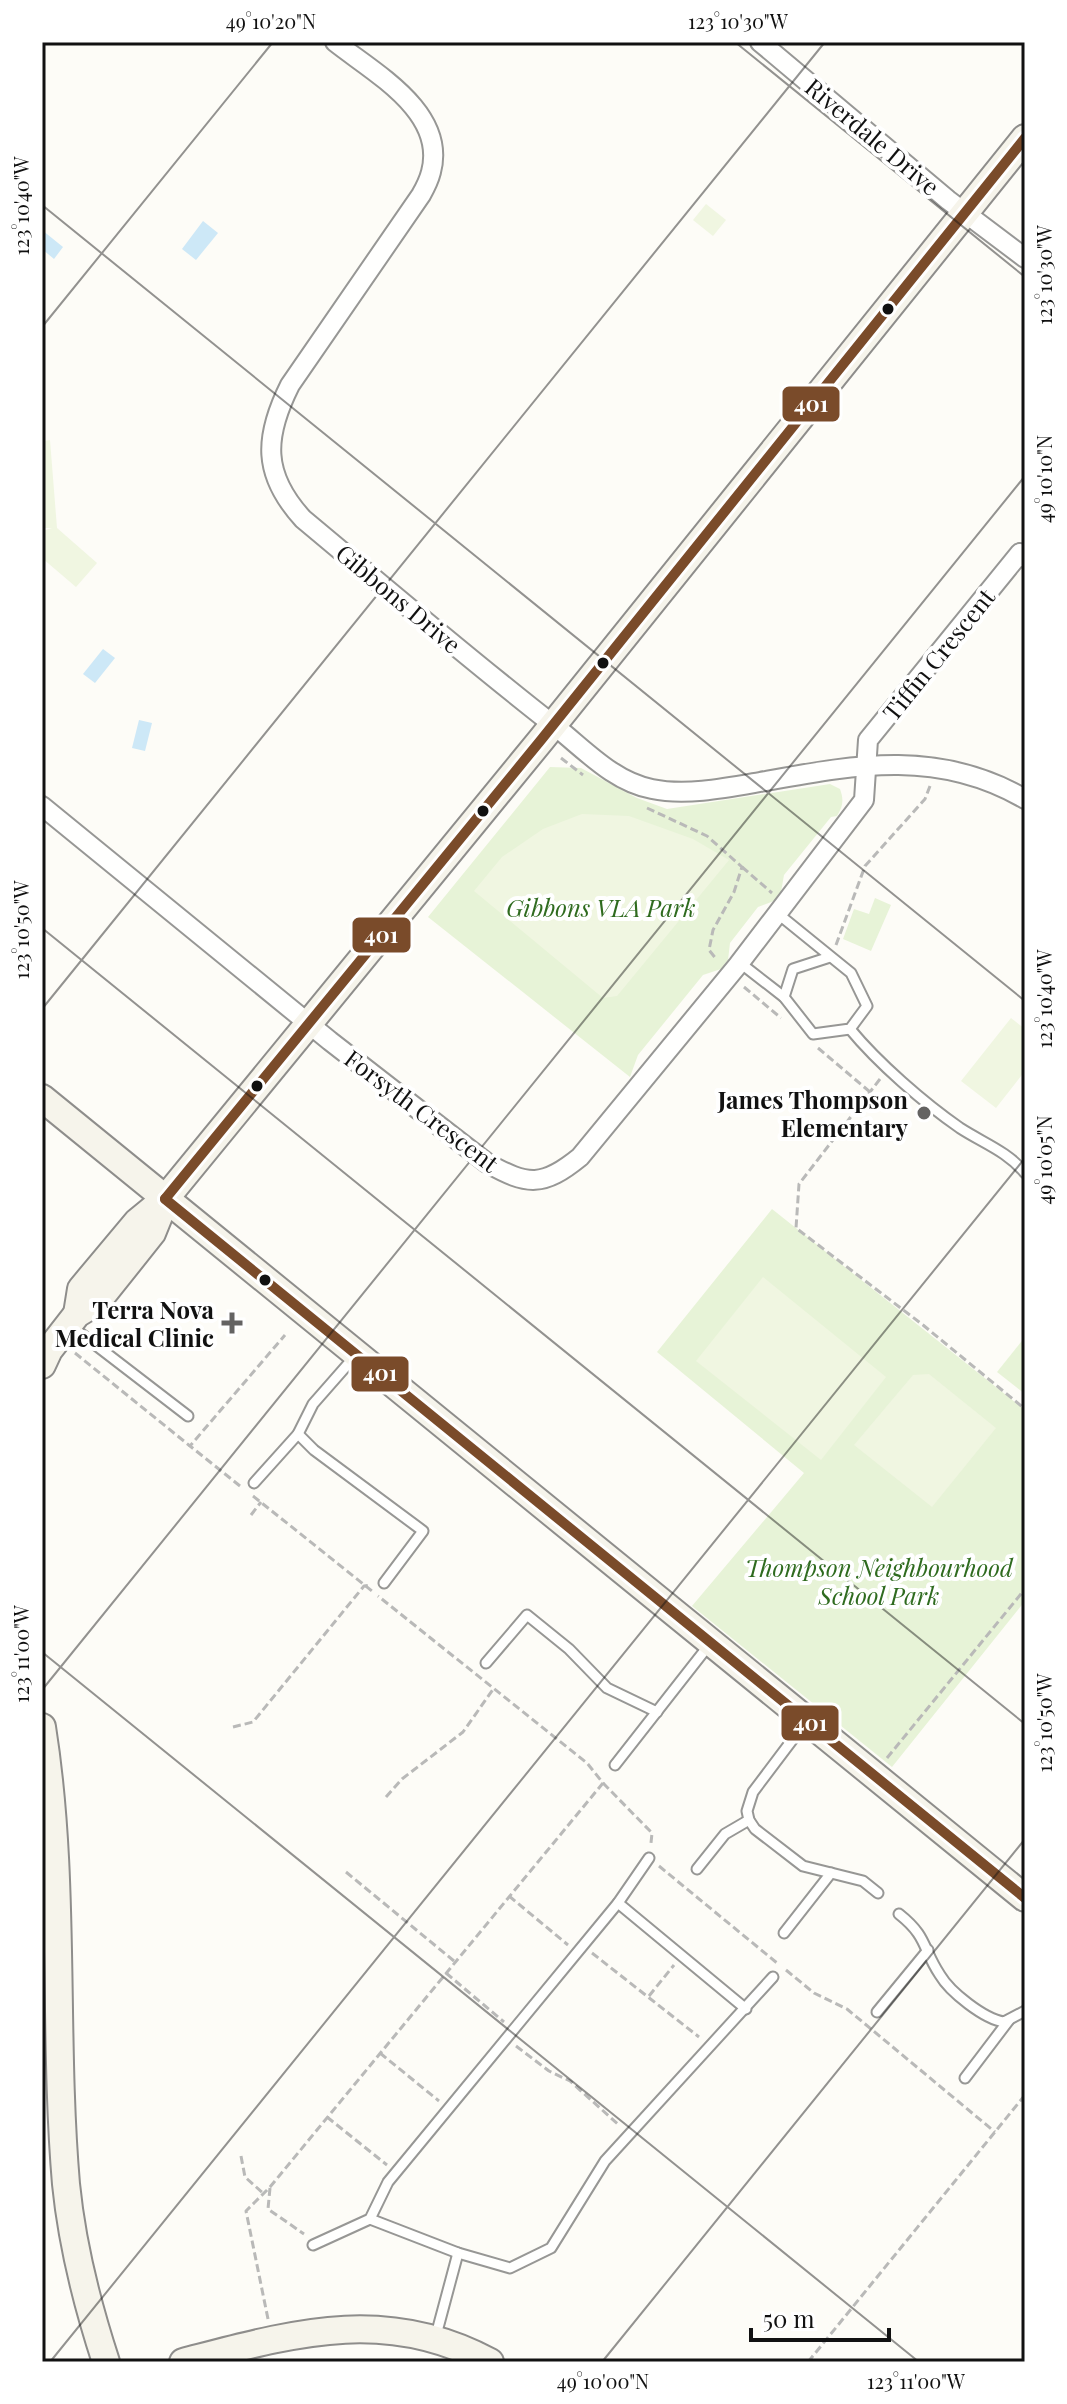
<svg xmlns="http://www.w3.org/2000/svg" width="1067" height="2404" font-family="'Playfair Display',serif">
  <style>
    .green { fill: #e7f3d7 }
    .pitch { fill: #f0f6e1 }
    .water { fill: #cde8f7 }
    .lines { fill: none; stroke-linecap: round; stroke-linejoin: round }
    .lane-casing { stroke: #979795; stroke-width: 13 }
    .street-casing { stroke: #979795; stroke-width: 22 }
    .secondary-casing { stroke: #8e8d8b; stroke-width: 30 }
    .path { stroke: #b9b9b8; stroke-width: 3; stroke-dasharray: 8 4; stroke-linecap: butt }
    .lane { stroke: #fffffe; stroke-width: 9 }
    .street { stroke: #fffffe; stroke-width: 18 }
    .secondary { stroke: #f6f4eb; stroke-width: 26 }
    .bus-1-casing { stroke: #fff; stroke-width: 16 }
    .bus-1 { stroke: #7a4b2a; stroke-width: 10 }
    .ticks { fill: none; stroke: #111; stroke-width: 2; stroke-opacity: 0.45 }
    .bus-dot { fill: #111; stroke: #fff; stroke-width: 3 }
    .poi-dot { fill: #646362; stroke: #fff; stroke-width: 3 }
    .labels { text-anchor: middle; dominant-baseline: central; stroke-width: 8; stroke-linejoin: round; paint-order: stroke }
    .street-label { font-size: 24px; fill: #111; stroke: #fff }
    .park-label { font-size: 24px; font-style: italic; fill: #2f6b1f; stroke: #fff }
    .poi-label { font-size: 24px; font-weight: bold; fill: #111; stroke: #fff; text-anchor: end }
    .line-badge { stroke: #fff; stroke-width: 3 }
    .badge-label { font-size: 22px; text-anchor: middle; font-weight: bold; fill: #fff }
    .neatline { fill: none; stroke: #111; stroke-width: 3 }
    .ticks-label { font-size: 20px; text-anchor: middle; fill: #111 }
  </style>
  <rect width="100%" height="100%" fill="#fdfcf7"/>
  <g class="green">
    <path d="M550 767 581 768 637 798 667 809 830 784 840 789C844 800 843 806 837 816L831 817 784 875 781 892 774 901 758 907 730 943 728 960 721 969 703 975 638 1055 630 1077 428 917Z"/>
    <polygon points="875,898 891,905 871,951 843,939 854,909 869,914"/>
    <polygon points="772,1209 1025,1410 1025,1601 892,1767 692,1606 804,1473 657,1352"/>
    <polygon points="1025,1337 1025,1394 997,1372"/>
  </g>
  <g class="pitch">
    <polygon points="706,204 726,220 713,236 693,220"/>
    <polygon points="50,440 57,528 97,563 76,587 42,558 42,531 52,528 42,528 42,441"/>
    <polygon points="582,814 629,816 693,839 729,860 617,996 603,998 474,891 502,857 543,829"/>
    <polygon points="1011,1018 1025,1029 1025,1071 996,1108 961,1081"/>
    <polygon points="763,1277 886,1377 821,1460 696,1361"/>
    <polygon points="929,1374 996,1428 932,1507 854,1445 913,1375"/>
  </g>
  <g class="water">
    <polygon points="203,221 218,233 196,260 182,249"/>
    <polygon points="42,230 63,247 54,259 42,249"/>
    <polygon points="103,649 115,658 95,683 83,674"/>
    <polygon points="139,720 152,723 145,751 132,748"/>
  </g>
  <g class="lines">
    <defs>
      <g id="lane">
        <polyline points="739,962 784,997 813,1034 850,1029 867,1006 851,973 777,913"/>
        <polyline points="784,997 793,969 830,957"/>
        <path d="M850 1029C878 1063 924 1103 960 1128 983 1143 1007 1151 1025 1173"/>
        <polyline points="71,1326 188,1416"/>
        <polyline points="298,1434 314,1450 423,1531 384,1583"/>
        <polyline points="254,1483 298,1434 313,1404 356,1355"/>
        <polyline points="486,1663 527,1615 569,1649 607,1688 657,1712"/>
        <polyline points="805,1723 753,1792 747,1811 749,1820 755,1829 803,1866 863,1881 878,1893"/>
        <polyline points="615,1765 709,1645"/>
        <polyline points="697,1869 725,1834 749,1820"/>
        <polyline points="618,1903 746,2009"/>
        <path d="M899 1914C928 1937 922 1948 940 1975 950 1992 984 2019 1004 2022L1025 2011"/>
        <polyline points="784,1933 831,1873"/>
        <polyline points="877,2012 928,1950"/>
        <polyline points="965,2078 1009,2020"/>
        <polyline points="370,2219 458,2253 510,2268 551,2248 605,2161 773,1977"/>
        <polyline points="313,2245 370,2219 388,2182 618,1903 649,1858"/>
        <polyline points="435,2339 458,2253"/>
      </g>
      <g id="street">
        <path d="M335 42C374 73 447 112 431 172 429 180 425 188 421 195L290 385C264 437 262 474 303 519 387 589 470 660 556 727 585 750 614 782 652 789 686 796 726 788 760 782 854 765 937 748 1025 799"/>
        <polyline points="760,42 948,200 1025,258"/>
        <path d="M42 806 330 1041 487 1163C528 1186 543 1187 580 1157L738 965 864 800 868 740 1020 553 1025 558"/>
      </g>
      <g id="secondary">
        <polyline points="42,1098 1025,1898"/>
        <polyline points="77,1314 81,1289 137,1222 165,1199 541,740 1025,138"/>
        <polyline points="42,1365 49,1350 77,1314 97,1302 152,1233 165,1201"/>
        <path d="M42 1727C66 1878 53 2032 66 2184 72 2244 87 2304 106 2362"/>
        <path d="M183 2362C291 2334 384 2305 490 2362"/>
      </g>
    </defs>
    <use href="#lane" class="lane-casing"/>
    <use href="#street" class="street-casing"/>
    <use href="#secondary" class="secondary-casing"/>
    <g class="path">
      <polyline points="561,758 583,775"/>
      <polyline points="647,808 707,836 742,867 734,892 713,930 709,950 717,960"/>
      <polyline points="742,867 772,893"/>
      <polyline points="836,945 865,866 925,799 930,786"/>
      <polyline points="744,987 781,1018"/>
      <polyline points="818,1048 870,1092"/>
      <polyline points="880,1079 799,1184 796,1228 923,1325 1025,1409"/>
      <polyline points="75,1353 190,1446"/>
      <polyline points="240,1486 190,1446 285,1335"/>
      <polyline points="253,1496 372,1591"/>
      <polyline points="251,1515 261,1502"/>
      <polyline points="233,1727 253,1722 364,1586 371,1585"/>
      <polyline points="887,1758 1025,1589"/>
      <polyline points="603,1783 652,1833 651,1843"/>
      <polyline points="386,1797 402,1779 463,1732 494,1688"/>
      <polyline points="659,1866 777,1963"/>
      <polyline points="346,1872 454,1961"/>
      <polyline points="509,1896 568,1945"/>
      <polyline points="592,1953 699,2037"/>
      <polyline points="786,1970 814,1993 847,2009 995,2132"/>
      <polyline points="446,1973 504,2022"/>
      <polyline points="649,1996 674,1965"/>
      <polyline points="516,2046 549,2071 570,2081 620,2126"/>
      <polyline points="380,2053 439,2101"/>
      <polyline points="327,2117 387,2165"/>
      <polyline points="241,2156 245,2177 264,2194"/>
      <polyline points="270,2188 268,2209 304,2234"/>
      <polyline points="268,2319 246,2211 270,2187 603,1783 587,1763 378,1596"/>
      <polyline points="808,2362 1025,2095"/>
    </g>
    <use href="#lane" class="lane"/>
    <use href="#street" class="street"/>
    <use href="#secondary" class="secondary"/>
    <defs>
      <g id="bus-1">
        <polyline points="165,1199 541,740 1025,138"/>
        <polyline points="165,1199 1025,1898"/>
      </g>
    </defs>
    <use href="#bus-1" class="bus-1-casing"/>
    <use href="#bus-1" class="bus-1"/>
  </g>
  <path class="ticks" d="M735 42 1025 277M42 205 1025 1001M42 327 273 42M42 928 1025 1724M42 1009 825 42M42 1652 919 2362M42 1690 1025 476M50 2362 1025 1158M602 2362 1025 1839"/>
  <g class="bus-dot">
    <circle cx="888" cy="309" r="7"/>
    <circle cx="603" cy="663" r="7"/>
    <circle cx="483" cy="811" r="7"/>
    <circle cx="257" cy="1086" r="7"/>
    <circle cx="265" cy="1280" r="7"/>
  </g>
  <g class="poi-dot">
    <circle cx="924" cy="1113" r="8"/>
    <path d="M228 1311h8v8h8v8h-8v8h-8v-8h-8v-8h8z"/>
  </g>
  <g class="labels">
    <g class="street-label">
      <text transform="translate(873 136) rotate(40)">Riverdale Drive</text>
      <text transform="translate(399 598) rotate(40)">Gibbons Drive</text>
      <text transform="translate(938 654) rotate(-51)">Tiffin Crescent</text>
      <text transform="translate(422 1110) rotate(37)">Forsyth Crescent</text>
    </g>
    <g class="park-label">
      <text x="601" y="907">Gibbons VLA Park</text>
      <text x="879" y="1567">Thompson Neighbourhood<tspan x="879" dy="28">School Park</tspan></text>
    </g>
    <g class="poi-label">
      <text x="908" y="1099">James Thompson<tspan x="908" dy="28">Elementary</tspan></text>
      <text x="214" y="1309">Terra Nova<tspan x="214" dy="28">Medical Clinic</tspan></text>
    </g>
  </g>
  <g class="line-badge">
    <rect x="781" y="385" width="60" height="38" rx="8" fill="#7a4b2a"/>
    <rect x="351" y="916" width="61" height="38" rx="8" fill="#7a4b2a"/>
    <rect x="350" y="1355" width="60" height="38" rx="8" fill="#7a4b2a"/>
    <rect x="780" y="1704" width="60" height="38" rx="8" fill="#7a4b2a"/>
  </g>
  <g class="badge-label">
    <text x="811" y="412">401</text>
    <text x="381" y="943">401</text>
    <text x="380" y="1381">401</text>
    <text x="810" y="1731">401</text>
  </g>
  <rect width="1067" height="2404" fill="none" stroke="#ffffff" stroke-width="88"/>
  <path d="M751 2328v12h138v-12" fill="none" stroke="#111111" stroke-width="4"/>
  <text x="763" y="2328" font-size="24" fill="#111111" stroke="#ffffff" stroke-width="6" paint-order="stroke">50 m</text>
  <rect x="44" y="44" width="979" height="2316" class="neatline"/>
  <g class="ticks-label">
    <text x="271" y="29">49°10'20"N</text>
    <text x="738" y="29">123°10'30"W</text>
    <text transform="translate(22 206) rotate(-90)" y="7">123°10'40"W</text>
    <text transform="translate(1045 275) rotate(-90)" y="7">123°10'30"W</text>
    <text transform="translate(1045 479) rotate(-90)" y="7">49°10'10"N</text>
    <text transform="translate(22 930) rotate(-90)" y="7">123°10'50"W</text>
    <text transform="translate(1045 999) rotate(-90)" y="7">123°10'40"W</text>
    <text transform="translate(1045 1160) rotate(-90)" y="7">49°10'05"N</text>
    <text transform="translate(22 1654) rotate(-90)" y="7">123°11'00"W</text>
    <text transform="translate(1045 1723) rotate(-90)" y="7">123°10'50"W</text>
    <text x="603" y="2389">49°10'00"N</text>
    <text x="916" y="2389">123°11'00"W</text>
  </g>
</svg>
